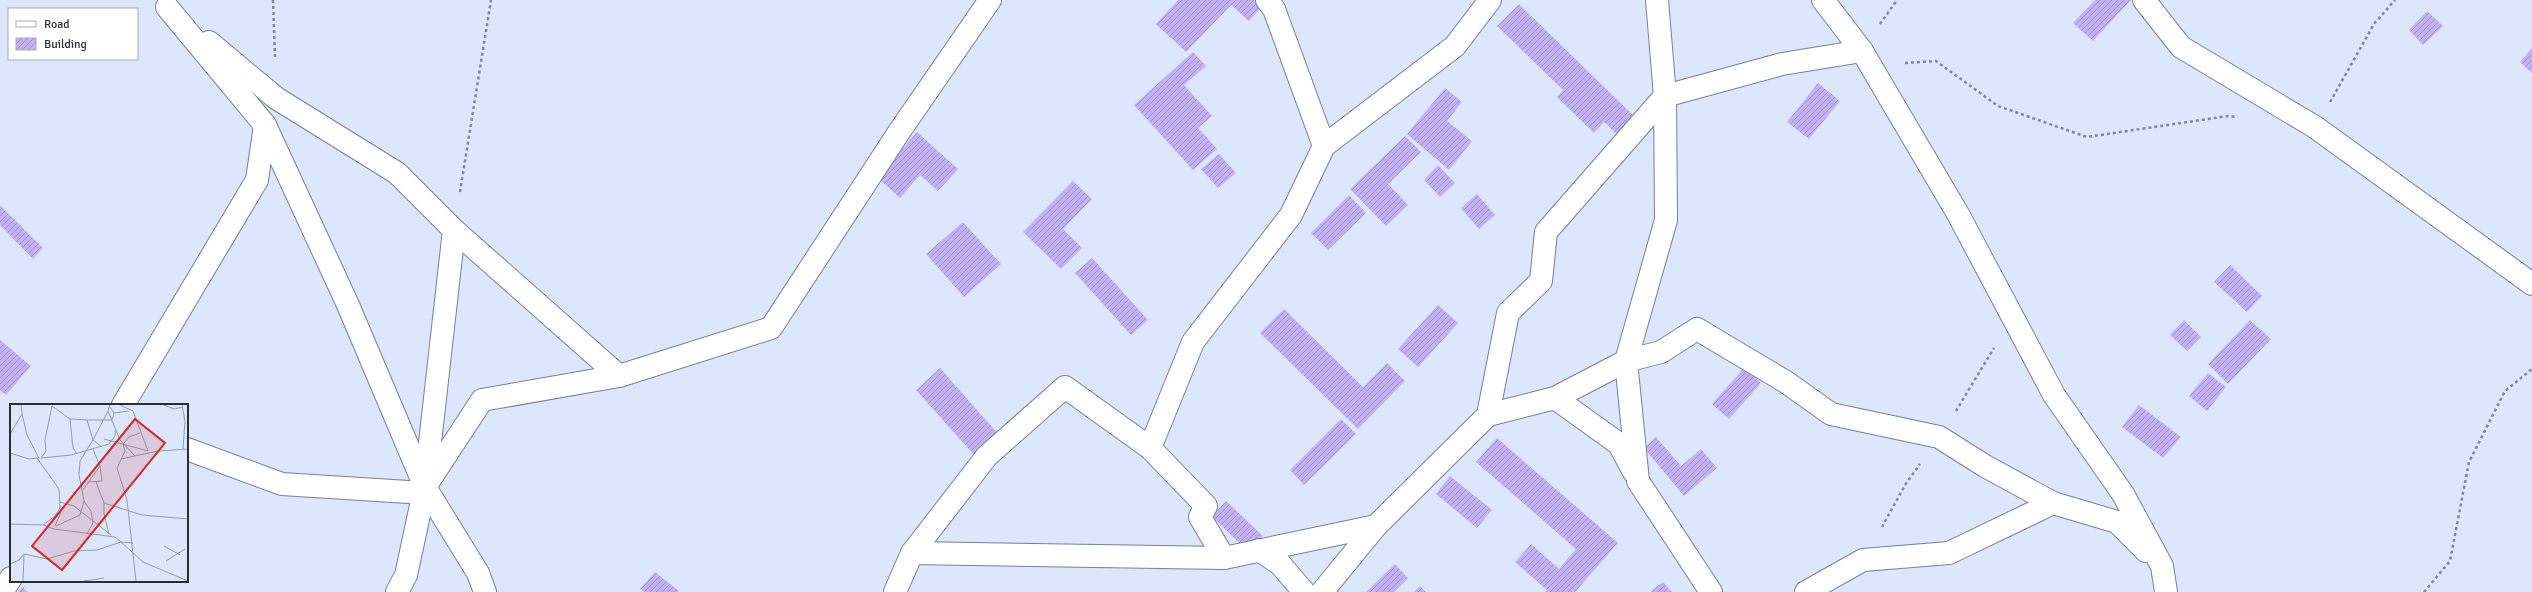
<svg xmlns="http://www.w3.org/2000/svg" width="2532" height="592" font-family="Signika,sans-serif">
  <style>
    .building { fill: url(#building-hatch) }
    .lines { fill: none; stroke-linecap: round; stroke-linejoin: round }
    .minor-casing { stroke: #748099; stroke-width: 24 }
    .path { stroke: #808898; stroke-width: 2.5; stroke-dasharray: 3 3; stroke-linecap: butt }
    .minor { stroke: #fff; stroke-width: 22 }
    .inset-road { fill: none; stroke: #949dae; stroke-width: 1 }
    .view { fill: #d62828; fill-opacity: 0.15; stroke: #d62828; stroke-width: 2 }
    .inset-edge { fill: none; stroke: #282d38; stroke-width: 2 }
  </style>
  <defs>
    <pattern id="building-hatch" width="6" height="6" patternUnits="userSpaceOnUse"><rect width="6" height="6" fill="#c3b1f6"/><path d="M-1 1l2-2M0 6l6-6M5 7l2-2" fill="none" stroke="#9e90c8"/></pattern>
  </defs>
  <rect width="100%" height="100%" fill="#dce7fd"/>
  <g class="building">
    <polygon points="1178,0 1262,0 1265,3 1249,21 1231,5 1186,52 1156,24"/>
    <polygon points="2095,0 2131,0 2093,41 2073,23"/>
    <polygon points="1519,4 1639,121 1622,139 1604,122 1594,133 1557,97 1563,90 1497,26"/>
    <polygon points="2427,11 2443,26 2423,45 2409,30"/>
    <polygon points="2532,48 2532,73 2520,62"/>
    <polygon points="1193,52 1206,66 1184,85 1212,116 1198,128 1217,149 1193,170 1134,105"/>
    <polygon points="1818,83 1840,101 1809,139 1787,122"/>
    <polygon points="1445,88 1462,102 1447,121 1472,141 1449,170 1407,134"/>
    <polygon points="917,132 958,169 938,191 920,175 900,198 877,177"/>
    <polygon points="1405,136 1421,152 1388,184 1408,205 1386,226 1350,189"/>
    <polygon points="1219,154 1236,173 1218,188 1201,169"/>
    <polygon points="1438,165 1455,183 1440,197 1424,180"/>
    <polygon points="1073,181 1092,199 1063,229 1082,248 1061,269 1023,232"/>
    <polygon points="1477,194 1495,215 1479,229 1461,208"/>
    <polygon points="1349,195 1366,213 1328,250 1311,233"/>
    <polygon points="0,205 43,248 33,259 0,225"/>
    <polygon points="963,222 1001,264 964,297 926,254"/>
    <polygon points="1092,258 1148,320 1131,335 1075,273"/>
    <polygon points="2230,265 2262,296 2247,312 2214,282"/>
    <polygon points="1438,305 1458,323 1418,367 1398,349"/>
    <polygon points="1284,309 1363,387 1387,363 1405,381 1358,429 1260,333"/>
    <polygon points="2184,320 2201,337 2187,351 2170,335"/>
    <polygon points="2250,320 2271,339 2228,384 2208,364"/>
    <polygon points="0,340 31,366 6,395 0,390"/>
    <polygon points="940,368 999,435 975,456 916,390"/>
    <polygon points="1744,368 1761,383 1729,419 1712,404"/>
    <polygon points="2208,373 2226,387 2207,411 2189,396"/>
    <polygon points="2139,405 2181,437 2163,458 2122,427"/>
    <polygon points="1341,419 1356,434 1304,485 1290,470"/>
    <polygon points="1656,437 1681,466 1701,449 1717,468 1684,496 1644,448"/>
    <polygon points="1497,438 1618,543 1575,592 1545,592 1547,590 1515,562 1531,544 1559,569 1576,549 1476,462"/>
    <polygon points="1450,476 1492,510 1477,528 1436,494"/>
    <polygon points="1226,501 1263,536 1248,552 1212,516"/>
    <polygon points="1395,564 1408,578 1394,592 1366,592"/>
    <polygon points="655,572 679,591 678,592 644,592 640,589"/>
    <polygon points="1663,582 1672,592 1650,592"/>
    <polygon points="1420,586 1426,592 1414,592"/>
    <polygon points="23,587 27,592 18,592"/>
  </g>
  <g class="lines">
    <defs>
      <g id="minor">
        <polyline points="1267,0 1274,9 1324,146"/>
        <polyline points="1657,0 1665,96 1666,220 1626,361 1638,481 1711,592"/>
        <polyline points="1823,0 1862,51 1958,214 2054,395 2123,494 2162,566 2166,592"/>
        <polyline points="2144,0 2181,47 2315,127 2532,284"/>
        <polyline points="167,7 265,125 348,305 425,487 478,573 485,592"/>
        <polyline points="209,42 276,98 397,173 454,230 619,376"/>
        <polyline points="1555,398 1619,444 1634,472"/>
        <polyline points="123,405 257,180 265,125"/>
        <polyline points="1488,415 1555,398 1626,361 1661,352 1697,329 1786,382 1831,414 1939,437 1985,466 2053,503"/>
        <polyline points="1150,448 1193,342 1291,215 1324,146 1455,46 1490,0"/>
        <polyline points="187,449 282,484 424,493"/>
        <polyline points="425,487 482,400 619,376 771,328 899,132 990,0"/>
        <polyline points="1259,550 1280,564 1304,592"/>
        <polyline points="912,553 987,456 1065,387 1150,448 1206,506 1200,517 1224,558"/>
        <polyline points="2,592 11,578"/>
        <polyline points="397,592 406,575 425,487 454,230"/>
        <polyline points="895,592 912,553 1224,558 1376,526"/>
        <polyline points="1322,592 1376,526 1488,415 1508,313 1541,281 1546,232 1665,96 1782,64 1862,51"/>
        <polyline points="1806,592 1863,560 1949,553 2053,503 2117,522 2146,551"/>
      </g>
    </defs>
    <use href="#minor" class="minor-casing"/>
    <g class="path">
      <polyline points="273,0 275,57"/>
      <polyline points="1880,24 1897,0"/>
      <polyline points="1905,63 1936,61 1998,106 2087,137 2228,116 2237,117"/>
      <polyline points="2330,102 2374,24 2395,0"/>
      <polyline points="460,192 491,0"/>
      <polyline points="1956,411 1994,348"/>
      <polyline points="1882,527 1905,485 1920,464"/>
      <polyline points="2424,592 2450,561 2469,462 2505,391 2532,369"/>
    </g>
    <use href="#minor" class="minor"/>
  </g>
  <g transform="translate(10 404)">
    <rect width="178" height="178" fill="#dce7fd"/>
    <path class="inset-road" d="M100 1 98 7 110 36 125 52M110 1 123 7 138 47M154 1 164 5 173 3M172 1 175 17 173 45M104 9 119 7M12 10 17 31 29 54M60 15 63 44 67 50M0 30 12 10 11 1M94 35 138 47M113 40 115 47 107 64 117 96 126 177M113 40 119 33 130 29M92 43 83 36 98 7M76 47 70 57 69 71 74 97 81 107 83 119 77 130M76 47 83 36 77 16H102L104 9 100 3M0 49 19 55 27 54 49 85 50 104 45 112 33 121M31 54 36 47 35 36 42 2 60 15 77 16M31 54 61 51 99 40 105 32V26M111 55 148 47 178 45M77 78 92 77 90 62M86 78 94 99V110L99 130M73 86 90 62 83 45M50 98 64 102 101 131M94 99 132 111 178 115M0 120 33 121 44 125 105 133 111 138 123 139M45 122 54 101M46 122 70 111 74 97M154 142 170 151M14 150 37 155 64 147 87 146 111 138 133 158 178 177M156 157 175 145M0 160 9 156 14 150M13 177 14 150M74 177 94 174"/>
    <path class="view" d="M125 15 155 39 52 166 22 142Z"/>
    <rect width="178" height="178" class="inset-edge"/>
  </g>
  <rect x="8" y="8" width="130" height="52" fill="#ffffff" stroke="#a9abaf"/>
  <rect x="16" y="21" width="20" height="6" fill="#ffffff" stroke="#a9abaf"/>
  <text x="44" y="28" font-size="12" fill="#282d38">Road</text>
  <rect x="16" y="38" width="20" height="12" fill="url(#building-hatch)" stroke="#a9abaf"/>
  <text x="44" y="48" font-size="12" fill="#282d38">Building</text>
</svg>
